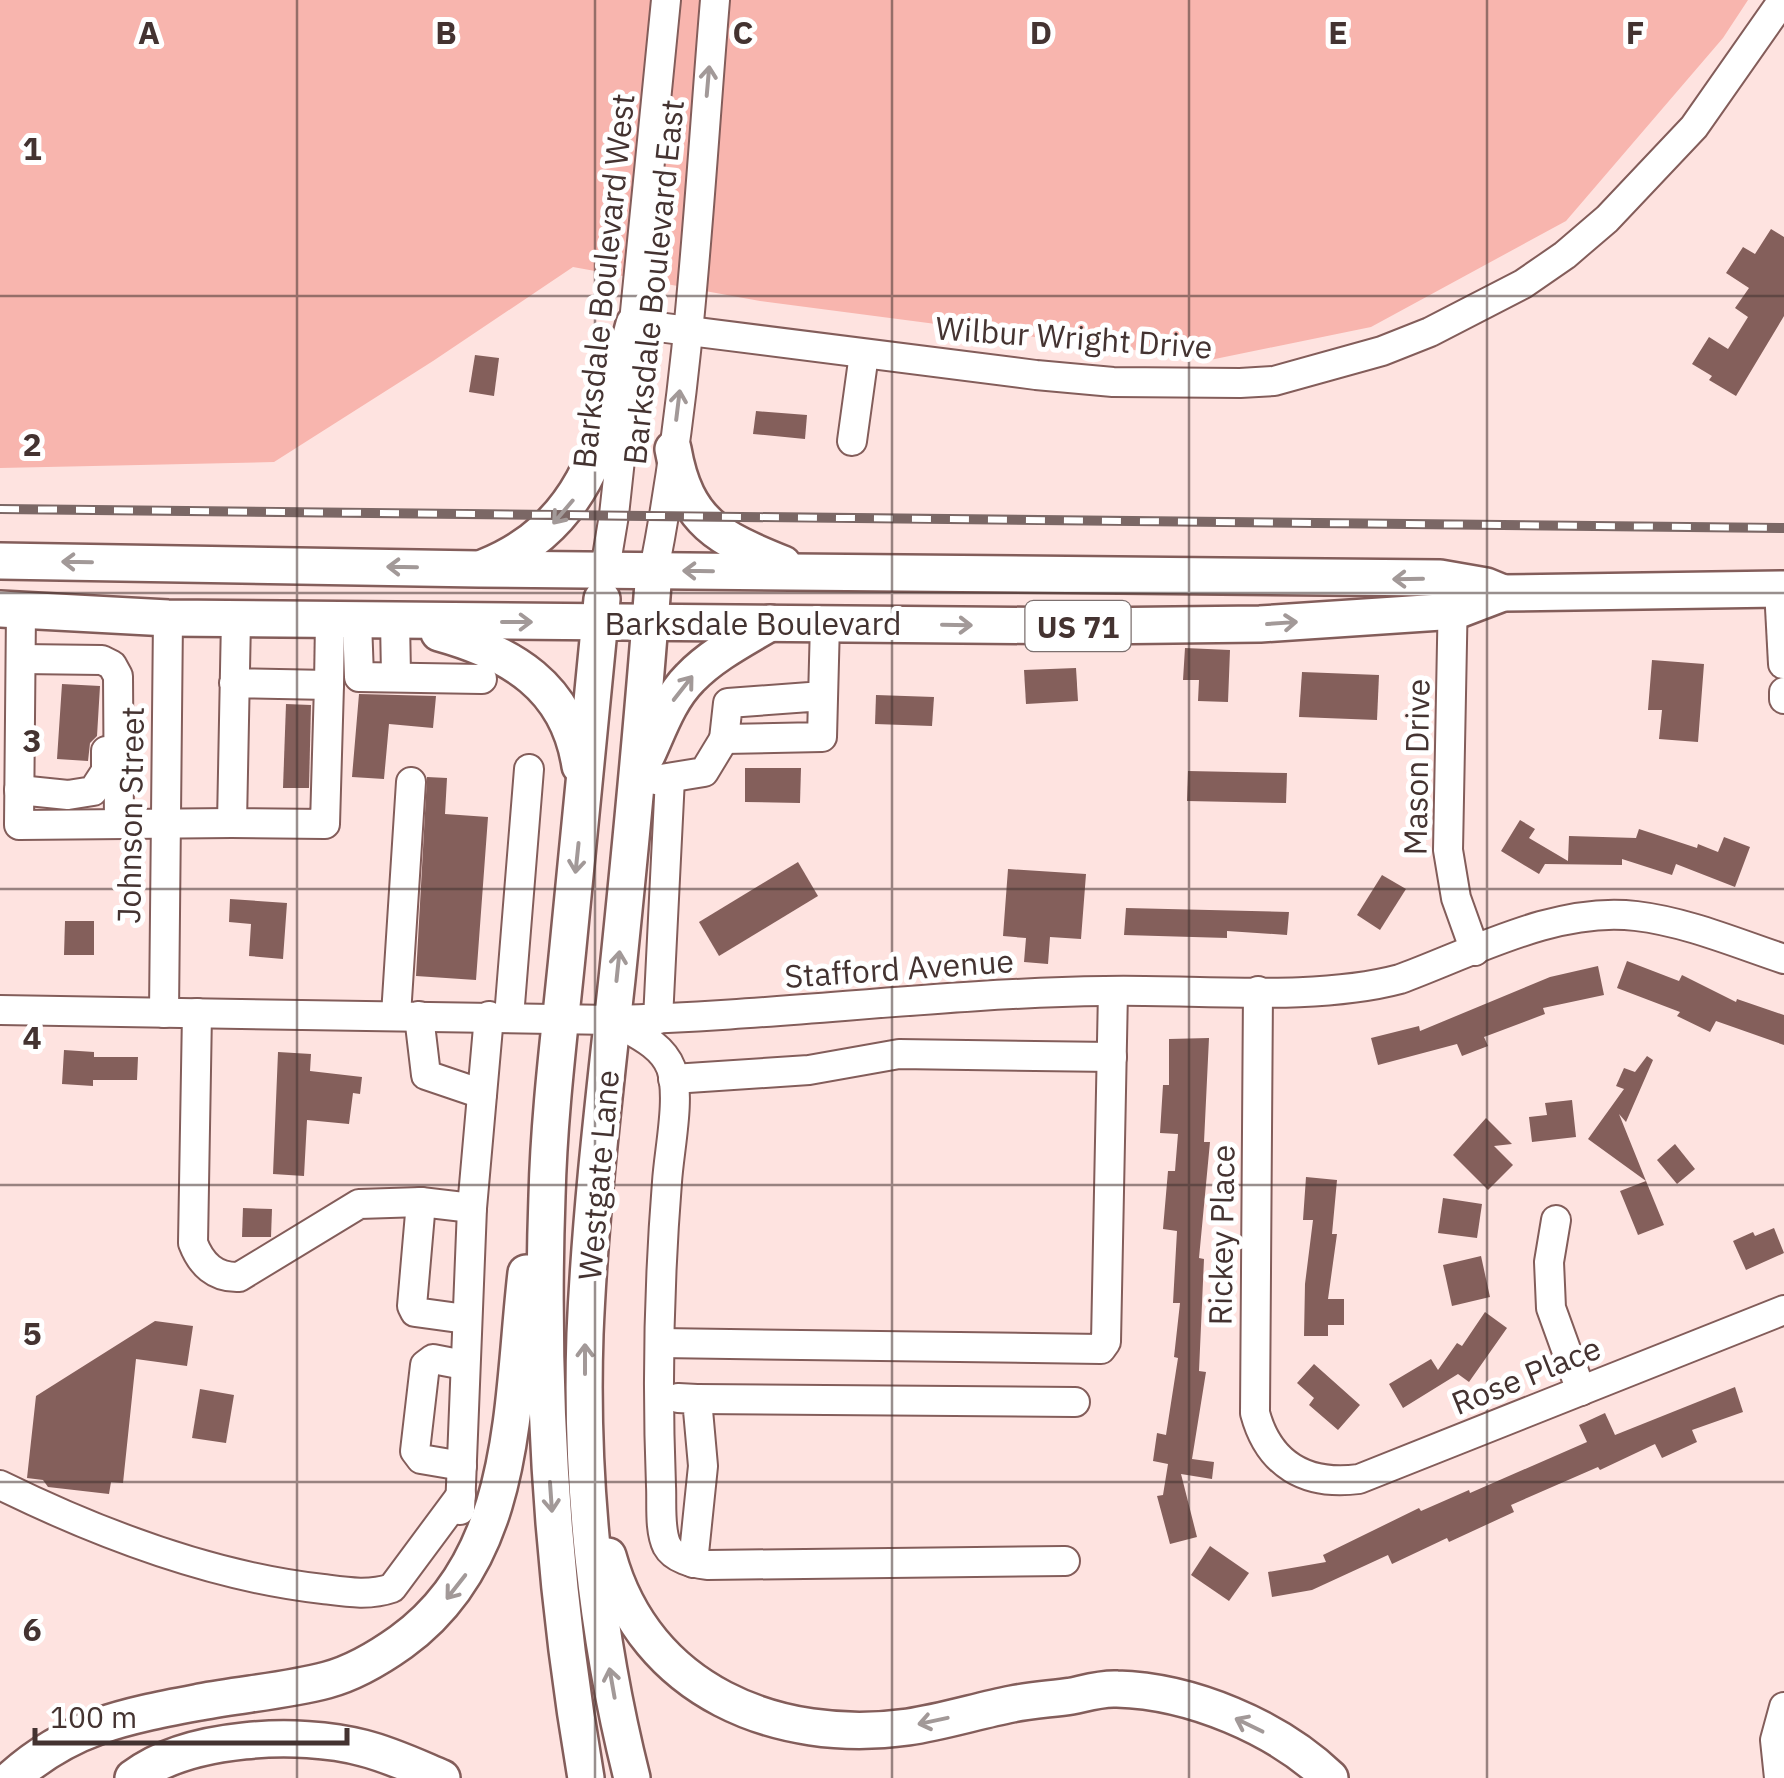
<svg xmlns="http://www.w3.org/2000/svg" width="1784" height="1778" font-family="'IBM Plex Sans',sans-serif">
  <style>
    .green { fill: #f8b5ae }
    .building { fill: #845f5b }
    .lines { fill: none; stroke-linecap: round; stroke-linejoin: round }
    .minor-casing { stroke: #835d5a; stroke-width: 32 }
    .major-casing { stroke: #835d5a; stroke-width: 40 }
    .minor { stroke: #fff; stroke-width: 28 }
    .major { stroke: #fff; stroke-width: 35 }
    .rail-casing { stroke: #7b6765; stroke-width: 10 }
    .rail { stroke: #fff; stroke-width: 6; stroke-dasharray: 19; stroke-linecap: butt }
    .oneway { stroke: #a29998 }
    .grid { fill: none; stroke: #443331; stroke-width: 2.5; stroke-opacity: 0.55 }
    .labels { text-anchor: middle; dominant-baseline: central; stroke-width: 10; stroke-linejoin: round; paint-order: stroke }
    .shield { fill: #fff; stroke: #7c706f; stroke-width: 2.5 }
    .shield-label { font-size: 30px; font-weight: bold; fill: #443331 }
    .street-label { font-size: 32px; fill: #443331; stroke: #fff }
    .grid-label { font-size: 32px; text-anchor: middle; font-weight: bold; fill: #443331; stroke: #fff; stroke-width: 10; stroke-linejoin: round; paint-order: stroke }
  </style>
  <rect width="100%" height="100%" fill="#fee3e0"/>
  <polygon class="green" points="0,0 1748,0 1723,38 1566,221 1371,327 1210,360 760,301 573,267 433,361 274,462 0,468"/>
  <g class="building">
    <polygon points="1771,229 1784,237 1784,316 1736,396 1709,380 1712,376 1692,364 1709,337 1728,349 1748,317 1735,308 1749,288 1726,273 1743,247 1755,254"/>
    <polygon points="475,355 499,358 494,396 469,392"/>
    <polygon points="756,411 807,415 805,439 753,434"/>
    <polygon points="1185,648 1230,650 1228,702 1198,701 1199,680 1183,680"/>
    <polygon points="1652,660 1704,664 1698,742 1659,739 1662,710 1648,710"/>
    <polygon points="1076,668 1078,701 1026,704 1024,670"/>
    <polygon points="1302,672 1379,675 1377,720 1299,717"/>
    <polygon points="62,684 100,686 97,736 90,743 88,761 57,759"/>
    <polygon points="359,694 436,696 433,728 389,724 384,779 352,777"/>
    <polygon points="876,695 934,697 932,726 875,724"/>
    <polygon points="286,704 311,705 309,788 283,788"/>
    <polygon points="745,768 801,768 800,803 745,802"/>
    <polygon points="1188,771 1287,773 1286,803 1187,801"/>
    <polygon points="427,777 447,778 445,814 488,817 476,980 416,976"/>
    <polygon points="1520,820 1535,829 1529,838 1568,861 1569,836 1636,838 1639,829 1697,848 1698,844 1718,852 1724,837 1750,847 1735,887 1676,864 1672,875 1622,859 1622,865 1545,864 1539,874 1501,851"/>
    <polygon points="798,862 818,896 719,956 699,922"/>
    <polygon points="1008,869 1086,874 1081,939 1050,937 1048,964 1024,962 1026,938 1003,936"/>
    <polygon points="1382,875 1406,889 1380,930 1357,915"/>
    <polygon points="230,899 287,903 283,959 249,956 251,924 229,922"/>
    <polygon points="1126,908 1289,912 1287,935 1227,931 1227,938 1124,935"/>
    <polygon points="65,921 94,921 94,955 64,955"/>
    <polygon points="1627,961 1679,981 1682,975 1736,1002 1737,999 1784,1015 1784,1045 1716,1021 1710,1032 1677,1016 1680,1012 1617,988"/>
    <polygon points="1598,966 1604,995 1543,1008 1545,1014 1484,1037 1488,1046 1462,1056 1457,1044 1378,1065 1371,1038 1419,1026 1420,1031 1550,977"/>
    <polygon points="1209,1038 1204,1142 1210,1142 1199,1258 1204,1259 1199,1371 1206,1372 1192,1459 1214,1462 1212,1479 1181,1474 1197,1537 1170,1544 1157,1496 1163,1495 1168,1464 1153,1461 1157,1433 1166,1435 1178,1358 1174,1357 1180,1303 1173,1303 1177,1231 1163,1229 1168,1171 1175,1171 1178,1134 1160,1133 1163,1085 1169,1085 1169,1039"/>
    <polygon points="64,1050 94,1052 94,1057 138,1057 137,1080 93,1080 93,1086 62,1084"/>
    <polygon points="278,1052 311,1054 310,1071 362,1077 360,1094 353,1093 349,1124 307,1120 304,1176 273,1174"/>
    <polygon points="1647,1056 1653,1060 1626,1122 1619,1114 1646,1181 1588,1139 1624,1089 1616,1086 1624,1068 1635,1072"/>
    <polygon points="1572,1100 1576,1137 1532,1142 1529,1117 1547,1115 1545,1103"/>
    <polygon points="1486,1118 1512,1144 1494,1146 1513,1165 1488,1190 1453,1155"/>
    <polygon points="1675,1144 1695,1169 1677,1184 1657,1160"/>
    <polygon points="1306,1177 1337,1180 1332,1234 1337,1234 1328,1299 1344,1299 1344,1325 1328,1325 1328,1336 1304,1336 1305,1284 1313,1220 1303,1220"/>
    <polygon points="1646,1181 1664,1225 1638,1235 1620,1191"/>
    <polygon points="1443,1198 1482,1204 1477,1238 1438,1233"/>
    <polygon points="243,1208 272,1209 271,1237 242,1237"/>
    <polygon points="1774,1228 1784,1253 1746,1270 1733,1241 1753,1232 1755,1236"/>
    <polygon points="1481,1256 1490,1297 1452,1306 1443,1265"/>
    <polygon points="1485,1312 1507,1328 1469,1382 1458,1374 1403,1408 1389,1384 1431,1359 1438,1370 1457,1343 1462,1346"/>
    <polygon points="155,1321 193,1326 187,1366 136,1359 123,1483 111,1482 109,1494 48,1487 43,1480 27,1478 36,1396"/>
    <polygon points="1314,1364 1360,1405 1338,1430 1309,1405 1314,1398 1297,1383"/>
    <polygon points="1735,1387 1743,1412 1692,1430 1697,1442 1662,1458 1655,1444 1600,1470 1598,1467 1511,1505 1514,1512 1449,1542 1447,1538 1392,1564 1388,1555 1312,1590 1272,1597 1268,1572 1326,1562 1323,1555 1419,1508 1421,1511 1469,1490 1470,1493 1587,1442 1579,1425 1605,1413 1615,1435"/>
    <polygon points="200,1389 234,1395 226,1443 192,1438"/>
    <polygon points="1210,1546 1249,1573 1229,1601 1191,1575"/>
  </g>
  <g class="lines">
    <defs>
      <g id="minor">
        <polyline points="634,324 1036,375 1113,382 1240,383 1274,381 1382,351 1430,332 1523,284 1565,255 1607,219 1694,127 1783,0"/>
        <polyline points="632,342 666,0"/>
        <polyline points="852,441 864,354"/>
        <polyline points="605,569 614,515 627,395"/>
        <path d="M654 570C691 384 699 190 715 0"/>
        <polyline points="1779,589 1783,664"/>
        <polyline points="1453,591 1448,850 1456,898 1475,951"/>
        <polyline points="21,611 19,825 232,823"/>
        <polyline points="357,621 359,677 482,679"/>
        <polyline points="395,621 396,675"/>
        <polyline points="21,659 102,660 112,665 118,676 119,824"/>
        <polyline points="234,683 329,685 325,824 232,823 236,619"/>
        <polyline points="329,685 330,621"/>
        <polyline points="1784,692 1784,699"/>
        <polyline points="823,696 728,703 724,739 822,737 825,623"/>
        <polyline points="655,780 704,772 724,739"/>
        <polyline points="19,790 68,795 93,791 106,771 106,751"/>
        <path d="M1258 991 1255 1413C1269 1465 1306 1486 1359 1479L1784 1310"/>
        <path d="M0 1010 612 1020C777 1016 941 993 1105 991 1196 989 1314 1002 1400 979 1473 952 1558 906 1636 916 1687 922 1736 943 1784 959"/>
        <polyline points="164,1013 168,618"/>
        <path d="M197 1013 193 1243C201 1264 215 1278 239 1277L359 1204 421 1202"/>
        <polyline points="396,1015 411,782"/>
        <polyline points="419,1016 426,1075 482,1094"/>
        <polyline points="509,1017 529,769"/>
        <polyline points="658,1019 670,778"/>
        <path d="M614 1021C634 1033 662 1044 671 1068 681 1097 669 1150 667 1182 659 1282 657 1385 661 1486 662 1503 659 1530 667 1546 674 1559 693 1563 707 1565L1065 1561"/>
        <polyline points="673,1079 809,1070 899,1054 1112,1057"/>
        <polyline points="1556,1220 1549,1262 1551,1308 1581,1391"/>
        <polyline points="466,1319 415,1312 412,1306 421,1202 472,1208"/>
        <polyline points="660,1343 1101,1349 1106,1342 1113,991"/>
        <polyline points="678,1398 697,1399 703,1466 693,1563"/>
        <polyline points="697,1399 1075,1402"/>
        <polyline points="462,1466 421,1459 415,1451 425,1365 433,1359 464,1365"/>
        <path d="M0 1485C98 1533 214 1577 323 1589 346 1592 369 1596 392 1588L461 1495"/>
        <polyline points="460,1510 472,1208 489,1016"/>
        <polyline points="1779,1778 1775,1740 1784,1707"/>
      </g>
      <g id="major">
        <path d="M673 449C686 523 719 538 783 564"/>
        <polyline points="0,561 479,569 1440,578 1486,586 1503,593"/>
        <path d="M485 567C594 523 607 425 634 324"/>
        <polyline points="0,609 168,618 1088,626 1260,624 1441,612 1461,609 1503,593 1784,589"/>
        <path d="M439 633C511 653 568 686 580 766"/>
        <path d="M647 755C659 729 669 699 690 678 712 655 743 639 770 623"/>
        <path d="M608 1556C645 1691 777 1745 908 1727 942 1722 977 1711 1012 1704 1031 1700 1052 1699 1072 1696 1086 1693 1102 1688 1117 1689 1191 1691 1277 1727 1330 1778"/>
        <path d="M12 1778C70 1726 126 1716 200 1702 241 1694 286 1691 327 1680 353 1673 380 1657 401 1642 519 1557 511 1403 526 1273"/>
        <path d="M133 1778C188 1736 299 1731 363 1748 391 1755 416 1767 442 1778"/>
        <path d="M586 1778C553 1586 540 1391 547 1196 549 1113 560 1029 568 947 580 831 591 715 602 599"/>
        <path d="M632 1778C596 1635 580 1482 585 1334 590 1215 604 1097 617 979 631 843 644 707 654 570"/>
      </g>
    </defs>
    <use href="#minor" class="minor-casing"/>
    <use href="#major" class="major-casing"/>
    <use href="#minor" class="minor"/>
    <use href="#major" class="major"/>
    <defs>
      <polyline id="rail" points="0,509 1784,528"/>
    </defs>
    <use href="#rail" class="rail-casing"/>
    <use href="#rail" class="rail"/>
  </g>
  <defs><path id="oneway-shaft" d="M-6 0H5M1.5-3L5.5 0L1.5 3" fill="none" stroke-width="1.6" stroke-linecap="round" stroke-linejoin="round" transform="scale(2.5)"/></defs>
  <g class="oneway">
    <use href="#oneway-shaft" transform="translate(708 81) rotate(-85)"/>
    <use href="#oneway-shaft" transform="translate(678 405) rotate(-83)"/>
    <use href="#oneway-shaft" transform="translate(563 512) rotate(130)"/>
    <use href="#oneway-shaft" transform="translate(77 562) rotate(-179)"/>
    <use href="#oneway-shaft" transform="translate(402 567) rotate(-179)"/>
    <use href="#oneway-shaft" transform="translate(698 571) rotate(-179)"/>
    <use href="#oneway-shaft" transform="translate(1408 579) rotate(179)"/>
    <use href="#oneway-shaft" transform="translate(517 622)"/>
    <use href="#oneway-shaft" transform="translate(1282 623) rotate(-4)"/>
    <use href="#oneway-shaft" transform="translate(957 625) rotate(1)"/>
    <use href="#oneway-shaft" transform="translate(683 688) rotate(-52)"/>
    <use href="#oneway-shaft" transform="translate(577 858) rotate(96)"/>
    <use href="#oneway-shaft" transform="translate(618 966) rotate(-84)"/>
    <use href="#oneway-shaft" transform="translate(585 1359) rotate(-90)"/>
    <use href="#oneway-shaft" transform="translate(551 1497) rotate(86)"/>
    <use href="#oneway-shaft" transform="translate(456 1587) rotate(128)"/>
    <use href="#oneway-shaft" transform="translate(612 1683) rotate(-100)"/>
    <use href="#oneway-shaft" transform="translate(933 1721) rotate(168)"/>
    <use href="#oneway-shaft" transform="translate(1249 1725) rotate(-154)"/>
  </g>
  <path class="grid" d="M297 0V1778M595 0V1778M892 0V1778M1189 0V1778M1487 0V1778M0 296H1784M0 593H1784M0 889H1784M0 1185H1784M0 1482H1784"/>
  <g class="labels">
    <rect class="shield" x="1025.5" y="601" width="105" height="50" rx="8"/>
    <g class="shield-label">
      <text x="1078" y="626">US 71</text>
    </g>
    <g class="street-label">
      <text transform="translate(603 281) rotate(-84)">Barksdale Boulevard West</text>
      <text transform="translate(653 282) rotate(-84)">Barksdale Boulevard East</text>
      <text transform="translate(1074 337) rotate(4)">Wilbur Wright Drive</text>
      <text x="753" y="623">Barksdale Boulevard</text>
      <text transform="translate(1416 767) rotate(-89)">Mason Drive</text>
      <text transform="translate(130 815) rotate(-89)">Johnson Street</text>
      <text transform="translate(899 968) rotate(-4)">Stafford Avenue</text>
      <text transform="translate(598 1175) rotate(-85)">Westgate Lane</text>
      <text transform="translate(1221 1235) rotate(-89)">Rickey Place</text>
      <text transform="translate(1526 1375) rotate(-22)">Rose Place</text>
    </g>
  </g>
  <g class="grid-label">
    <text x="149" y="44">A</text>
    <text x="446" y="44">B</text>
    <text x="743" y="44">C</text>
    <text x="1041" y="44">D</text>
    <text x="1338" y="44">E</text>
    <text x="1635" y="44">F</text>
    <text x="32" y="160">1</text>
    <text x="32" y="456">2</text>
    <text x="32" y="752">3</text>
    <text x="32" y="1049">4</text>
    <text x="32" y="1345">5</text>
    <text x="32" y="1641">6</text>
  </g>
  <path d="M35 1728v15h312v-15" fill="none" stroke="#443331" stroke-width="5"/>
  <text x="50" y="1728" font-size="30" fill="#443331" stroke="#ffffff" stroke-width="8" paint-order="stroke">100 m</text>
</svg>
